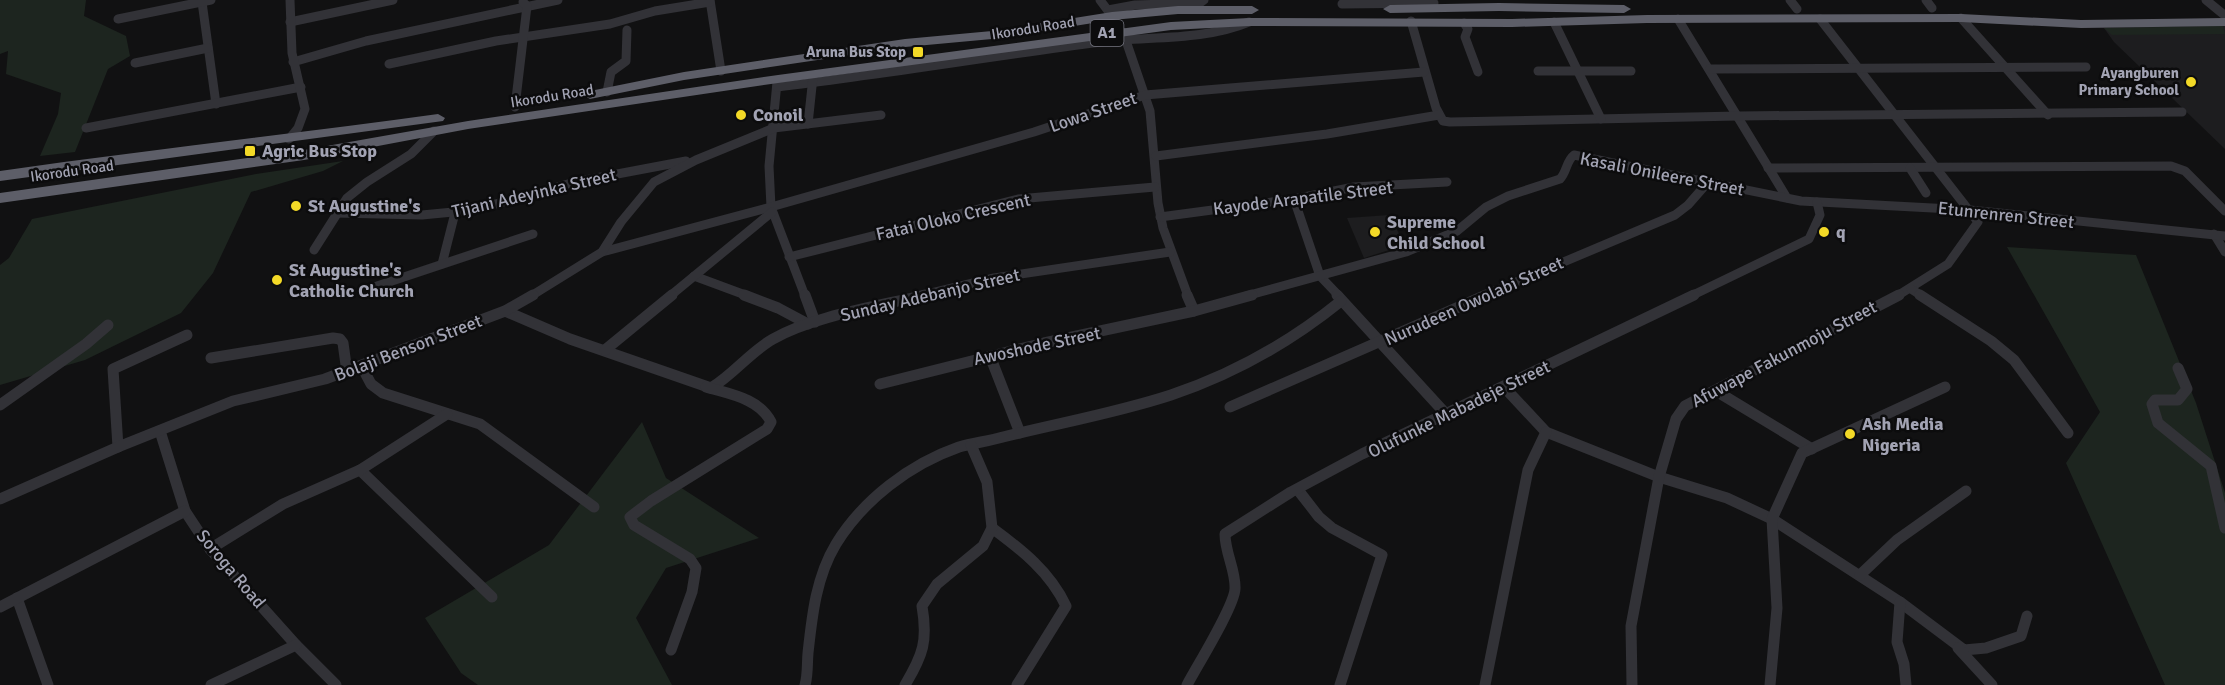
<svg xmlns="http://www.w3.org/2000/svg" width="2225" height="685" font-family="Signika,sans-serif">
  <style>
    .built { fill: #1d1d1f }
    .green { fill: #1d251f }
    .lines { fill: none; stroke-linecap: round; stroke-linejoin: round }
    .street-far1 { stroke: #323237; stroke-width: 9 }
    .street { stroke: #323237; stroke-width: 11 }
    .highway { fill: #5d5e68; fill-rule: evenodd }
    .poi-dot { fill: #f3d927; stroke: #0c0c0d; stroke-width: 2 }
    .labels { text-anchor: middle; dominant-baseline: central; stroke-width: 5; stroke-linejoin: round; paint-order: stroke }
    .far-street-label { font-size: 15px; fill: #a2a3b3; stroke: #0c0c0d }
    .far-poi-label { font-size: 15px; font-weight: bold; fill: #a2a3b3; stroke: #0c0c0d; text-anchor: end }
    .shield { fill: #0c0c0d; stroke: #757681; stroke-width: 1.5 }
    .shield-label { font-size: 16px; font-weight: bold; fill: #a2a3b3 }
    .street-label { font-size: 18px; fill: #a2a3b3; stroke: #0c0c0d }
    .poi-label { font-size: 18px; font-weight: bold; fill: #a2a3b3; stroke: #0c0c0d; text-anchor: start }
  </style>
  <rect width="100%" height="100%" fill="#111112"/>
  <g class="built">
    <polygon points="2225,26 2225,149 2114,42 2104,28"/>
    <polygon points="1389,215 1405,245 1364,258 1347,218"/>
  </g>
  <g class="green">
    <polygon points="0,0 86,0 84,16 126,36 130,56 108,69 75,152 40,156 58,114 61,93 6,74 8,51 0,54"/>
    <polygon points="2223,26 2225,34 2112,35 2104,28"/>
    <polygon points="343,161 323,171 251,192 213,273 181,313 85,360 0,385 0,265 9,258 32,219 256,174"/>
    <polygon points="2007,247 2136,255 2196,403 2225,493 2225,685 2165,685 2066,463 2100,412"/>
    <polygon points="642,422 666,478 759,538 666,568 636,618 672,685 478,685 461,673 425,618 549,545"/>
  </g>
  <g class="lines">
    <g class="street-far1">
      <polyline points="710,0 721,71"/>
      <polyline points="1100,0 1112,16"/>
      <polyline points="1790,0 1797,9"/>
      <polyline points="1926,0 1932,8"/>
      <polyline points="2206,0 2223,14"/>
      <polyline points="202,2 216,104"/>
      <polyline points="1342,4 1434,3"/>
      <polyline points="1108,10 1135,5 1200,3 1204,0"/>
      <polyline points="1961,18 2048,115"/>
      <polyline points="118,19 211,0"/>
      <polyline points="1678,19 1787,198"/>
      <polyline points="1820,19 1978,222 1948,264 1897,296"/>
      <polyline points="1411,21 1436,108 1443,121 1450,122 1738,116 2182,112"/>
      <polyline points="290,22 393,0"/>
      <polyline points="1554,22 1601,119"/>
      <polyline points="1464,23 1468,29 1465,37 1478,72"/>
      <polyline points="1123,32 1150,111 1158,203 1163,228 1188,296"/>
      <polyline points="293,62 366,41 558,0"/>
      <polyline points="135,63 208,48"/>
      <polyline points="389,64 496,41 610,24 655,11 710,2"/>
      <polyline points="1710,69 2086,67"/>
      <polyline points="1538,71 1631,71"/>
      <polyline points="777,82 769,166 771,207 805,296"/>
      <path d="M777 87C885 74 993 56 1101 42 1150 36 1203 41 1249 22"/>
      <polyline points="607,92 611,72 626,61 627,30"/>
      <polyline points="515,107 527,6 523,2"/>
      <polyline points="808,124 813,77"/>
      <polyline points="86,128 301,87"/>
      <polyline points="289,139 298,128 305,109 292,53 290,0"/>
      <polyline points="1156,156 1327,134 1439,115"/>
      <polyline points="1768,168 2171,166 2185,171 2225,211"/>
      <polyline points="1910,168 1926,193"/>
      <polyline points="1294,199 1320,276 1339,296"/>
      <polyline points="336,213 422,215 474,210 575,182 686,161"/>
      <polyline points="1160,217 1294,199 1354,187 1447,182"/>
      <polyline points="2214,234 2225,252"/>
      <polyline points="314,250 347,198 367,182 411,154 434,131"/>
      <polyline points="602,252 771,207 1034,132 1145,95 1424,72"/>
      <polyline points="789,257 1018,199 1155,187"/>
      <polyline points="442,264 455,213"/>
      <polyline points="694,276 748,296"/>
      <polyline points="377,286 533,234"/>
      <polyline points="1911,289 1922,296"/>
      <polyline points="531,296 602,252 621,222 654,182 696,160 774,128 881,115"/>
      <polyline points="670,296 772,212"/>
      <polyline points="919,296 994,278 1170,252"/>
      <path d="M1246 296 1406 252 1457 231 1486 207 1508 196 1560 179C1567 172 1566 161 1574 155L1801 201 1970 210 2225 236"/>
      <polyline points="1483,296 1675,215 1688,205 1709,181"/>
      <polyline points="1691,296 1809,239 1820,215 1817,202"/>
    </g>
    <g class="street">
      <polyline points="744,295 778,308 808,324"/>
      <polyline points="805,295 815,322"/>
      <polyline points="1187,295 1194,311"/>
      <polyline points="1337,295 1445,413"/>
      <polyline points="1920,295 1991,341 2014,360 2068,433"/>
      <path d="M505 311 570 339 711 388C734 374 750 352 773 339 813 316 880 306 925 295"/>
      <polyline points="605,350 672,295"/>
      <polyline points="990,356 1020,433"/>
      <polyline points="211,358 333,338 340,339 343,343 347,372"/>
      <polyline points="362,367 371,384 383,393 480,424 594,507"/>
      <polyline points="2178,368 2187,389 2178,400 2155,400 2152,404 2158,423 2211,466 2225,528"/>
      <polyline points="880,384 1044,343 1194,311 1252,295"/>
      <polyline points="1504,387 1546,432 1659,477 1727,498 1772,519 1900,602 1964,650 1986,648 2021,636 2027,616"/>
      <polyline points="1716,391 1812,449"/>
      <polyline points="0,405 86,344 108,325"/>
      <polyline points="1230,407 1486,295"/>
      <polyline points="160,431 185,511 210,549 296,645 336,685"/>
      <polyline points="118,447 113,369 187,335"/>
      <polyline points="360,470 492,597"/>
      <polyline points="1298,490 1319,517 1332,528 1382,555 1340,685"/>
      <polyline points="0,499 118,447 233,401 325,379 505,311 533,295"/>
      <path d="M992 528C1022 550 1050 572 1066 606L1017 685"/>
      <polyline points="210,549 283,504 360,470 447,414"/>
      <polyline points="1860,575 1897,540 1966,491"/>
      <polyline points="17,598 48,685"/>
      <polyline points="1900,602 1897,642 1904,664 1906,685"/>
      <polyline points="0,607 185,511"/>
      <polyline points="1958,648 1992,685"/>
      <path d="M671 650 692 592 696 568 690 559 634 525 630 517 651 501 767 429 771 422C759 398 729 394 706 387"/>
      <polyline points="211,685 296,645"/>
      <path d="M805 685C808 675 807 664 808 653 812 616 816 577 836 544 863 500 910 464 959 447 973 443 989 441 1003 437 1059 423 1116 413 1171 395 1234 374 1289 343 1341 301"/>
      <path d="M905 685C923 655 928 641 922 606L937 584 983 546 992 528 987 482 971 445"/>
      <path d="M1187 685C1197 666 1234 607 1235 589 1236 571 1225 553 1225 534L1291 492 1362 454 1694 295"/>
      <polyline points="1485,685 1528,470 1546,432"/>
      <polyline points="1632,685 1631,626 1659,477 1676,419 1685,406 1899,295"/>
      <polyline points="1770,685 1777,608 1772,519 1802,453 1945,387"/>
    </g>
    <g class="highway">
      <polygon points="1499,3 1624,5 1631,9 1624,13 1499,11 1390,13 1383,9 1390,5"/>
      <polygon points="1178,6 1252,6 1259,10 1252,14 1178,14 1112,20 992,39 905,47 684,80 590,99 583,95 590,91 684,72 905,39 992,31 1112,12"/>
      <polygon points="1961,14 2081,20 2225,18 2225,26 2081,28 1961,22 1647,23 1512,27 1249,26 1171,30 778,83 468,129 304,160 0,203 0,193 304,150 468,121 778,75 1171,22 1249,18 1512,19 1647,15"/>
      <path d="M438 114 445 118 443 121 0 181V171C146 150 292 134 438 114Z"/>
    </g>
  </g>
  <g class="poi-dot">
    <rect x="912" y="46" width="12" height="12" rx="3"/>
    <circle cx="2191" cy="82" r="6"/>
    <circle cx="741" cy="115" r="6"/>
    <rect x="244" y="145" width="12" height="12" rx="3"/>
    <circle cx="296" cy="206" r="6"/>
    <circle cx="1375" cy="232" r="6"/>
    <circle cx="1824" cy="232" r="6"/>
    <circle cx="277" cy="280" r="6"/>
    <circle cx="1850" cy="434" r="6"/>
  </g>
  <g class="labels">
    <g class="far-street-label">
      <text transform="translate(1033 28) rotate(-9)">Ikorodu Road</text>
      <text transform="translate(552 96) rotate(-9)">Ikorodu Road</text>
      <text transform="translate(72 171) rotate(-8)">Ikorodu Road</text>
    </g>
    <g class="far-poi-label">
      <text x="906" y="52">Aruna Bus Stop</text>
      <text x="2179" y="73">Ayangburen<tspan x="2179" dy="17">Primary School</tspan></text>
    </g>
    <rect class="shield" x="1090.5" y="20" width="33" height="26" rx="4.5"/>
    <g class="shield-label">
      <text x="1107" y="33">A1</text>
    </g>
    <g class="street-label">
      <text transform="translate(1093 112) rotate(-19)">Lowa Street</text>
      <text transform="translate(1662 174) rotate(11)">Kasali Onileere Street</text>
      <text transform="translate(534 193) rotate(-13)">Tijani Adeyinka Street</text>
      <text transform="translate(1303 198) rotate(-7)">Kayode Arapatile Street</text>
      <text transform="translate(2006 215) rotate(6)">Etunrenren Street</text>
      <text transform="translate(953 217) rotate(-13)">Fatai Oloko Crescent</text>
      <text transform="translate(930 295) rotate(-13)">Sunday Adebanjo Street</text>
      <text transform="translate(1474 301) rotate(-24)">Nurudeen Owolabi Street</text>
      <text transform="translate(1037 346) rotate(-12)">Awoshode Street</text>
      <text transform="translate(408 348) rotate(-21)">Bolaji Benson Street</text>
      <text transform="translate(1784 354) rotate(-28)">Afuwape Fakunmoju Street</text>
      <text transform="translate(1459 409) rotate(-26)">Olufunke Mabadeje Street</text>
      <text transform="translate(231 569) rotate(50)">Soroga Road</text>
    </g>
    <g class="poi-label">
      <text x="753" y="115">Conoil</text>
      <text x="262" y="151">Agric Bus Stop</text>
      <text x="308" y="206">St Augustine's</text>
      <text x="1387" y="222">Supreme<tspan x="1387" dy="21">Child School</tspan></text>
      <text x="1836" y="232">q</text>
      <text x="289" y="270">St Augustine's<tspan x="289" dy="21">Catholic Church</tspan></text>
      <text x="1862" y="424">Ash Media<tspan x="1862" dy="21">Nigeria</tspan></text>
    </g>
  </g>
</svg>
